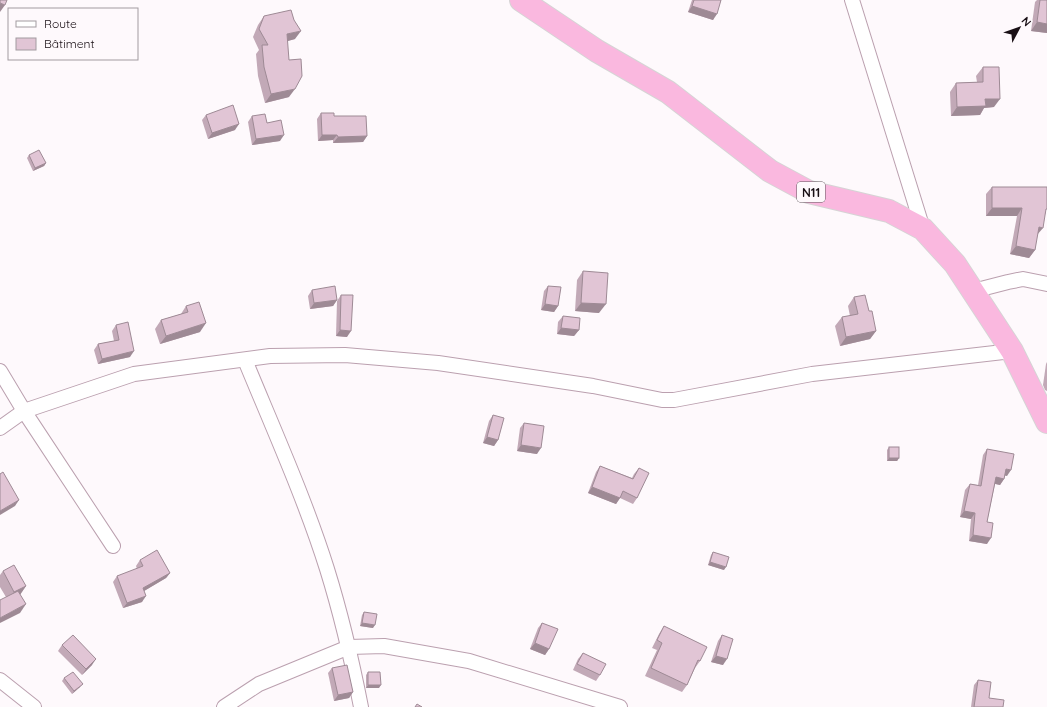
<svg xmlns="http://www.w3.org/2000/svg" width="1047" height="707" font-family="Quicksand,sans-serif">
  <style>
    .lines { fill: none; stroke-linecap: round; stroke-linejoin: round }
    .minor-casing { stroke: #bba0af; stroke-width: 16 }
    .trunk-casing { stroke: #d6d4d5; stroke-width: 24 }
    .minor { stroke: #fff; stroke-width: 14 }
    .trunk { stroke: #fab8df; stroke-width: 22 }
    .wall { fill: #c2a9b7 }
    .shaded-wall { fill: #9e8a95 }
    .building { fill: #e1c5d5; stroke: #9e8a95 }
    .labels { text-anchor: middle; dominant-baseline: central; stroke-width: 3; stroke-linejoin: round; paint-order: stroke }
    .shield { fill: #fef9fc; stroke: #5e555a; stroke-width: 1 }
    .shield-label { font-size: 12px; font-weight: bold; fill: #190f15 }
  </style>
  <rect width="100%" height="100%" fill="#fef9fc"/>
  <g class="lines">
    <defs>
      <g id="minor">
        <polyline points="852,0 923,229"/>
        <polyline points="973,291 1008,282 1023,279 1047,284"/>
        <path d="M245 360C273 428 305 499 327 569 341 614 352 661 361 707"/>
        <polyline points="0,371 24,411 113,546"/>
        <polyline points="0,428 24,411 134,374 270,356 345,355 438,363 593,386 662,400 674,400 812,374 1012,351"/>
        <polyline points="0,680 34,707"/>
        <polyline points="224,707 259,684 349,647 384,646 469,661 620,707"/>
      </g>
      <polyline id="trunk" points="521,0 597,51 668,92 770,171 809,192 889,211 923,229 955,264 1012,351 1047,422"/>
    </defs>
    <use href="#minor" class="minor-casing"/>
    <use href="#trunk" class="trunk-casing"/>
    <use href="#minor" class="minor"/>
    <use href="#trunk" class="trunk"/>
  </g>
  <g class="wall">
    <polygon points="692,0 721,0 713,20 688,12"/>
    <polygon points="1037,0 1047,0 1047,33 1031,31 1035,2"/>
    <polygon points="264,16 295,39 287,41 289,97 265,103 258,76 256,54 259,50 253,37 258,25"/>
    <polygon points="983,67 994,107 984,108 980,115 951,116 950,92 956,83 977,82 976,76"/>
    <polygon points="321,113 334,116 367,136 363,142 333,143 333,140 318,141 317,119"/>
    <polygon points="206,115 235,130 208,139 202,120"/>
    <polygon points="252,116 267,123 280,141 252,145 248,122"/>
    <polygon points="29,155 46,163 44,166 33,171 27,158"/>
    <polygon points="992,187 1046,212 1037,235 1035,250 1029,258 1010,254 1017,216 986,216 986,194"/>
    <polygon points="583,271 599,313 575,311 577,280"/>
    <polygon points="548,286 558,306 554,312 541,310 544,291"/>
    <polygon points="312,290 337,300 333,306 310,309 308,296"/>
    <polygon points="341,295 347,337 336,336 337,301"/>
    <polygon points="854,297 869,311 876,331 870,339 840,346 835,326 842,317 850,316 848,306"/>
    <polygon points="186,306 200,332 160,344 155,329 161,320 181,314"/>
    <polygon points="563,316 579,330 574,336 557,334 558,322"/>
    <polygon points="116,325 130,357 98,364 94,350 98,344 114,341 112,331"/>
    <polygon points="1047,362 1047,391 1045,390 1043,385 1046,364"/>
    <polygon points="493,415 498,440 494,446 483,443 489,421"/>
    <polygon points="524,423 537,454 517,451 520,428"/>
    <polygon points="889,447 899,458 897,461 887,461 887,450"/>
    <polygon points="987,449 1007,476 1005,475 1004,479 1000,485 995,484 987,522 987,544 969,541 971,519 960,517 965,490 970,484 978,485 983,455"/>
    <polygon points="600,466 632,478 634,474 639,468 637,498 633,504 620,498 616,504 588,493 596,472"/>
    <polygon points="713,552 724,570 708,565 711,555"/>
    <polygon points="140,560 170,573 166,578 144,591 142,602 123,608 113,582 117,576 137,569 136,566"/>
    <polygon points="3,571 26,586 20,594 20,613 6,597 0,587 0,575"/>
    <polygon points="364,612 373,628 360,626 362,615"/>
    <polygon points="542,623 549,649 545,655 530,649 538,628"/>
    <polygon points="664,626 700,661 695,668 687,685 682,692 645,676 657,650 652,648 659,634"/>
    <polygon points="722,635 723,665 711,662 718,641"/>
    <polygon points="62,645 92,665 82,675 58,651"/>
    <polygon points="583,653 600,675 596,681 573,670 578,659"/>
    <polygon points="332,668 353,692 349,698 334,701 328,673"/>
    <polygon points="368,672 379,688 366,688 366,675"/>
    <polygon points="64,678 80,687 72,694 62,681"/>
    <polygon points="978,680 989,698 1003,707 971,707 974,685"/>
  </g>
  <g class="shaded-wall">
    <polygon points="0,3 5,5 0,12"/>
    <polygon points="692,6 717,14 713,20 688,12"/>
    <polygon points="1037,22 1047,24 1047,33 1031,31"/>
    <polygon points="301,31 295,39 281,43 287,34"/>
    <polygon points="295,89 289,97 265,103 271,94"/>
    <polygon points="985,99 1000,99 994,107 984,108 980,115 951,116 957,107"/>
    <polygon points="239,124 235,130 208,139 212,133"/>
    <polygon points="284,135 280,141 252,145 256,139"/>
    <polygon points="322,135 337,135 333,140 318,141"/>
    <polygon points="367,136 363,142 333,143 338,137"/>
    <polygon points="46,163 44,166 33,171 35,168"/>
    <polygon points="992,208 1022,208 1017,216 986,216"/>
    <polygon points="1039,227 1043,228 1037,235"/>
    <polygon points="1016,246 1035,250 1029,258 1010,254"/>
    <polygon points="337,300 333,306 310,309 314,303"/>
    <polygon points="581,303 606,304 599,313 575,311"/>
    <polygon points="545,304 558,306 554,312 541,310"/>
    <polygon points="206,323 200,332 160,344 166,336"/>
    <polygon points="561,328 579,330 574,336 557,334"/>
    <polygon points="340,330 351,331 347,337 336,336"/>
    <polygon points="876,331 870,339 840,346 846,337"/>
    <polygon points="134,351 130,357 98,364 102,359"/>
    <polygon points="487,437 498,440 494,446 483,443"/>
    <polygon points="521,445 541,448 537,454 517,451"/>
    <polygon points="889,458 899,458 897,461 887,461"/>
    <polygon points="1006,469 1011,470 1007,476 1002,475"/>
    <polygon points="996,477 1004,479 1000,485 992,483"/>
    <polygon points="592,487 620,498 616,504 588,493"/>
    <polygon points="19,500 15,506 0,515 0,511"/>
    <polygon points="964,511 975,513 971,519 960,517"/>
    <polygon points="973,535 991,538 987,544 969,541"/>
    <polygon points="710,562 726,567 724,570 708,565"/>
    <polygon points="170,573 166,578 139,594 143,588"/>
    <polygon points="26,586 20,595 7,601 14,592"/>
    <polygon points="146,596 142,602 123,608 127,603"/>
    <polygon points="26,604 20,613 0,623 0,618"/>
    <polygon points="362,623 375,625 373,628 360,626"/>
    <polygon points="535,643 549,649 545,655 530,649"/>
    <polygon points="716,656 727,659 723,665 711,662"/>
    <polygon points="96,659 92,665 82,675 86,669"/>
    <polygon points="83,684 80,687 72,694 74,691"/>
    <polygon points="368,685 381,685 379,688 366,688"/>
    <polygon points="353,692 349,698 334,701 338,695"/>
  </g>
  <g class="building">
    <polygon points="0,0 7,0 5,5 0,3"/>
    <polygon points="694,0 721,0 717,14 692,6"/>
    <polygon points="1040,0 1047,0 1047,24 1037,22"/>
    <polygon points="291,10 294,20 301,31 287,34 289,60 301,59 302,76 295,89 271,94 264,67 262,45 268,45 259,29 264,16"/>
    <polygon points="983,67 999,67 1000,99 985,99 986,106 957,107 956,83 983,82"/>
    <polygon points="233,105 239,124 212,133 206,115"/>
    <polygon points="321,113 334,113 334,116 366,116 367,136 338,137 337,135 322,135"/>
    <polygon points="265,114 267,123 281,120 284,135 256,139 252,116"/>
    <polygon points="39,150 46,163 35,168 29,155"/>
    <polygon points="992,187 1047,187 1047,209 1046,209 1043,228 1039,227 1035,250 1016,246 1022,208 992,208"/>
    <polygon points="583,271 608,273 606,304 581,303"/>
    <polygon points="335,286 337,300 314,303 312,290"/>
    <polygon points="548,286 561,287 558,306 545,304"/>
    <polygon points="341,295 353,295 351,331 340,330"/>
    <polygon points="865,295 869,311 872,311 876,331 846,337 842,317 858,314 854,297"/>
    <polygon points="199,302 206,323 166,336 161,320 188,312 186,306"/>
    <polygon points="563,316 580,318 579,330 561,328"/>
    <polygon points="128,322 134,351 102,359 98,344 119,340 116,325"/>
    <polygon points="493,415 504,418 498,440 487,437"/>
    <polygon points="524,423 544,426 541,448 521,445"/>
    <rect x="889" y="447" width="10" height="11"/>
    <polygon points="987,449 1014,454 1011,470 1006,469 1004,479 996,477 987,522 993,523 991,538 973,535 975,513 964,511 970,484 981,486"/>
    <polygon points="600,466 633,479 639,468 649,473 637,498 623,491 620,498 592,487"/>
    <polygon points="3,472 19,500 0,511 0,474"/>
    <polygon points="157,550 170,573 143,588 146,596 127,603 117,576 143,566 140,560"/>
    <polygon points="713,552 729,557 726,567 710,562"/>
    <polygon points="14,565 26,586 14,592 3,571"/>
    <polygon points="18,591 26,604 0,618 0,600"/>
    <polygon points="364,612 377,614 375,625 362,623"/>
    <polygon points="542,623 558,629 549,649 535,643"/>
    <polygon points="664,626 707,647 700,661 698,660 687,685 651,668 662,643 657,640"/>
    <polygon points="73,635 96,659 86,669 62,645"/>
    <polygon points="722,635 733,639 727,659 716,656"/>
    <polygon points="583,653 606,664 600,675 577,664"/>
    <polygon points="347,665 353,692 338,695 332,668"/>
    <polygon points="73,672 83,684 74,691 64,678"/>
    <polygon points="368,672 380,672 381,685 368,685"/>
    <polygon points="978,680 991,682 989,698 1004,700 1003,707 974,707"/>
    <polygon points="417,704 422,707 415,707"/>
  </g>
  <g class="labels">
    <rect class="shield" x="797" y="182" width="28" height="20" rx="3"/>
    <g class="shield-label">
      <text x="811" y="192">N11</text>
    </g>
  </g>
  <rect x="8" y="8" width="130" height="52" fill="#fef9fc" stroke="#a29ba0"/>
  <rect x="16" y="21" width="20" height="6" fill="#ffffff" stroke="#a29ba0"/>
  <text x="44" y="28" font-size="12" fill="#190f15">Route</text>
  <rect x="16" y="38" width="20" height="12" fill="#e1c5d5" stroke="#a29ba0"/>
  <text x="44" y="48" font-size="12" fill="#190f15">Bâtiment</text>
  <g transform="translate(1019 28) rotate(49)" stroke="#fef9fc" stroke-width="3" paint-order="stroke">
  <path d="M0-3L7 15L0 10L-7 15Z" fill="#190f15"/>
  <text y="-6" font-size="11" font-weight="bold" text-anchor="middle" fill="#190f15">N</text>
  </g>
</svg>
